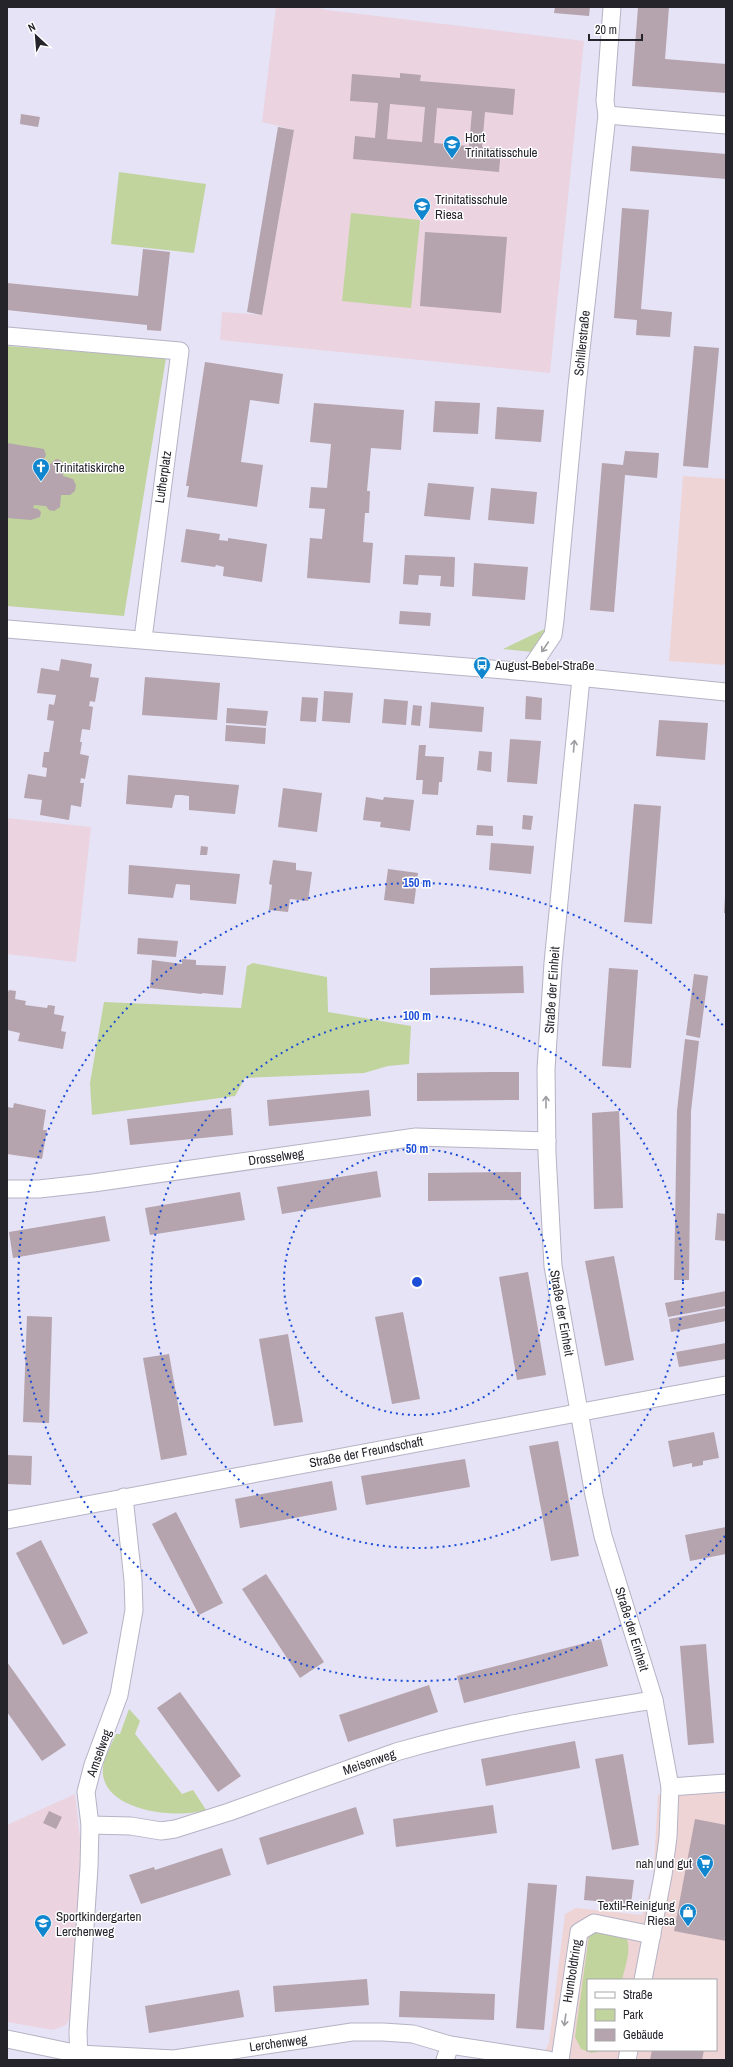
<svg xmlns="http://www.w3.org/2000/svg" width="733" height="2067" font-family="'Archivo Narrow',sans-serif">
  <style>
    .commercial { fill: #efd4d6; fill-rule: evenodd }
    .education { fill: #ebd4e0 }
    .green { fill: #c1d49d }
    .building { fill: #b5a3ad; fill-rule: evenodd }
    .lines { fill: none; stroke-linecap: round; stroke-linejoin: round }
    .street-casing { stroke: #b5b3c4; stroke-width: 19 }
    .street { stroke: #fff; stroke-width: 17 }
    .oneway { stroke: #9d9ca0 }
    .ring { fill: none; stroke: #1d4ed8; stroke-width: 2; stroke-dasharray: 2 4 }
    .labels { text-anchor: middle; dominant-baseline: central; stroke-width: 3; stroke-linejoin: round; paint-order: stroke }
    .poi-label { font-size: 13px; fill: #25242b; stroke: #fff; text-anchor: start }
    .street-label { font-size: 13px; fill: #25242b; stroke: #fff }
    .centre { fill: #1d4ed8; stroke: #fff; stroke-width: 2 }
    .ring-label { font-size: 12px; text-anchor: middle; font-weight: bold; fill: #1d4ed8; stroke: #fff; stroke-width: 3; stroke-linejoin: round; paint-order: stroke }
  </style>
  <rect width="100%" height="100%" fill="#e5e3f5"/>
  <g class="commercial">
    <polygon points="683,476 726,479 726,665 669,661"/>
    <path d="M726 1793V2060H540L549 2043 565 1914 576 1908 642 1915 653 1883 658 1795ZM588 1980H716V2050H588Z"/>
  </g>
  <g class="education">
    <polygon points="276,7 316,7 327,10 584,41 550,373 220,340 222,312 262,315 294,130 262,122"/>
    <polygon points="7,818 91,827 76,962 7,954"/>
    <polygon points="75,1794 83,1864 73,2012 66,2025 53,2030 7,2022 7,1825"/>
  </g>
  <g class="green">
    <polygon points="119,172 206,184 194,253 111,244"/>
    <polygon points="351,213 420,220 411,308 342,301"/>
    <polygon points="7,346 166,358 124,616 7,606"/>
    <polygon points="547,628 543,639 533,652 503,649"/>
    <polygon points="253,963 327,977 328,1012 411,1026 409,1064 388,1066 364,1073 245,1078 235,1096 92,1115 90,1083 104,1002 241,1008 247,966"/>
    <path d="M129 1709 140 1721 135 1734 182 1794 193 1790 206 1810C178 1819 108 1812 103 1775 101 1762 111 1746 116 1734H120Z"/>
    <path d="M598 1930 626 1937C632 1949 625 1967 622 1980H588V2050H604L592 2053 581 2049 575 2037 589 1935Z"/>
  </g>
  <g class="building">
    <polygon points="555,7 590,7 589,16 554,13"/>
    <polygon points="638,7 669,7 665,59 726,64 726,93 632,86"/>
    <path d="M400 73 421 75 420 81 515 89 513 115 485 112 482 147 501 149 499 172 353 159 355 136 375 138 378 103 350 101 352 74 400 78ZM390 104 425 107 422 142 387 139ZM437 108 472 111 469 146 434 143Z"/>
    <polygon points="21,114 40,117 38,127 20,124"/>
    <polygon points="278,127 294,130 262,315 247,312"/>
    <polygon points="632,146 726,154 726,179 630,171"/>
    <polygon points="622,208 649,210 641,309 672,312 670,337 636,335 637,320 614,318"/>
    <polygon points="425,232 507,237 501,313 420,306"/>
    <polygon points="143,249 170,252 161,331 147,330 147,325 7,310 7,283 138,296"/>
    <polygon points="694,346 719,348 708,468 683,466"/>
    <polygon points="205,362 283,374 279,404 250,400 241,462 263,465 257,507 187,497 189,486 186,486"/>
    <polygon points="435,401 480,403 478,434 433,432"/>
    <polygon points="314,403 404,410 401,450 371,448 367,491 370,491 369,513 365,513 363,542 373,543 370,583 307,578 310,538 322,539 325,509 309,508 311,487 327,488 331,444 310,442"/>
    <polygon points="497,407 544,410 541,442 495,439"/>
    <polygon points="7,443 44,449 46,455 44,459 37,459 37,463 50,464 56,459 60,460 64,464 63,476 73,479 76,485 75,491 70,495 61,495 60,507 54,511 49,510 46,506 34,505 33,508 38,509 41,512 40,517 31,520 7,518"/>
    <polygon points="625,451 659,453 657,478 625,475 614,612 590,610 602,463 623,465"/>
    <polygon points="428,483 474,487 470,520 424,516"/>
    <polygon points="491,488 537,492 534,524 488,520"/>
    <polygon points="186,529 220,534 219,540 228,541 228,538 267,544 262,582 223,576 224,567 216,565 215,567 181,562"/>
    <polygon points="405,555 455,557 454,587 440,586 441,576 419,575 418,585 403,584"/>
    <polygon points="474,563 528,567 525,600 472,596"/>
    <polygon points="400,611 431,613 430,626 399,624"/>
    <polygon points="61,659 92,664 90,677 99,678 95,702 90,701 89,706 93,707 90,730 82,729 80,742 82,742 80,754 89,756 85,779 81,778 80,783 84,783 81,807 71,805 69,820 40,815 42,800 24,798 28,774 46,777 47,768 42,767 44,752 49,752 54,721 47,720 49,704 54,705 56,695 37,693 41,668 59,671"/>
    <polygon points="145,677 220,683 217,720 142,715"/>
    <polygon points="324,691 353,693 350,723 322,721"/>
    <polygon points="526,696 542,698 541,720 525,719"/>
    <polygon points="302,697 318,698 316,722 300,721"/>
    <polygon points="384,699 408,701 406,725 382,723"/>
    <polygon points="431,702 484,707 482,732 429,728"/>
    <polygon points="413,705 422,706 420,726 411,725"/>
    <polygon points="227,708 268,711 266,726 226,723"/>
    <polygon points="659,720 708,723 705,760 656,756"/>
    <polygon points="226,725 266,728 265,744 225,741"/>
    <polygon points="510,739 541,741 537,784 507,782"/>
    <polygon points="419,745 426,745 425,756 444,757 442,782 439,782 438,795 422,794 423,780 416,780"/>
    <polygon points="479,751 492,752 491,772 477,770"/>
    <polygon points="128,775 239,785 235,814 189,810 189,796 182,795 175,795 172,808 126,804"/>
    <polygon points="283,788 322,793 317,832 278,827"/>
    <polygon points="366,797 383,800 384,797 414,800 410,831 380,827 381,822 363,820"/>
    <polygon points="634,804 661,806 652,924 624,922"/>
    <polygon points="523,815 533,816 531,830 522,829"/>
    <polygon points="477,825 493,826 493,836 476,835"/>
    <polygon points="491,843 534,846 531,874 489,870"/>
    <polygon points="201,846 208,847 207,855 200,855"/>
    <polygon points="273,860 296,863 296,870 312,872 308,901 290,899 288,912 269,910 272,885 269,884"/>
    <polygon points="129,865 240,874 236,904 190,900 190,885 176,884 173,898 128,894"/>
    <polygon points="388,869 418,873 414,904 384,900"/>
    <polygon points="725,896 726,897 726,913 724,913"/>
    <polygon points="138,938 178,941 176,957 137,954"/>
    <polygon points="182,959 196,960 196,965 226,966 223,995 202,993 202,994 150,988 152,960 182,964"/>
    <polygon points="523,966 524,993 430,995 430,968"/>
    <polygon points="609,968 638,970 631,1068 602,1066"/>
    <polygon points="694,974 708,976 700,1038 686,1035"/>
    <polygon points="9,990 16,991 15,999 26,1001 25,1005 47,1008 48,1005 55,1006 54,1014 64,1016 61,1031 66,1032 63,1049 18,1041 20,1033 7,1030 7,994"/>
    <polygon points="685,1039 699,1041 691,1111 689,1280 674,1280 677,1111"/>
    <polygon points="494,1072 519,1072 519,1100 417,1101 417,1073"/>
    <polygon points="369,1090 371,1116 269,1126 267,1100"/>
    <polygon points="14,1103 46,1110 43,1130 47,1130 42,1159 7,1154 7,1107 13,1108"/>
    <polygon points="231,1108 233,1135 130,1145 127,1119"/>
    <polygon points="619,1111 623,1208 594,1209 592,1113"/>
    <polygon points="377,1171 381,1197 282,1214 277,1187"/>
    <polygon points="521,1172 521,1200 428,1201 428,1173"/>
    <polygon points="240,1192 245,1220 150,1235 145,1208"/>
    <polygon points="717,1213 726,1214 726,1241 715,1240"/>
    <polygon points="105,1216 110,1241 13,1258 9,1232"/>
    <polygon points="614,1256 634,1360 605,1366 585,1261"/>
    <polygon points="528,1272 546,1375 517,1380 499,1277"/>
    <polygon points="726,1291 726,1306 668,1317 665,1303"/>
    <polygon points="726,1308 726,1321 671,1332 669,1319"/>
    <polygon points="403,1312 420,1399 392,1404 375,1317"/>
    <polygon points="27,1316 52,1317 49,1423 23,1422"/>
    <polygon points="288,1334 303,1422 274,1426 259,1339"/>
    <polygon points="726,1343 726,1359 679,1367 676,1352"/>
    <polygon points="169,1354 187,1455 161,1460 143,1358"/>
    <polygon points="714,1432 719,1458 703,1461 703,1465 692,1467 692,1463 673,1467 668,1441"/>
    <polygon points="558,1441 579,1556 551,1561 529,1446"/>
    <polygon points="7,1455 32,1456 31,1485 7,1484"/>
    <polygon points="465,1459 470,1487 366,1505 361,1476"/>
    <polygon points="332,1481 337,1510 240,1528 235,1499"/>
    <polygon points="176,1512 223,1603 199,1615 152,1524"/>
    <polygon points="726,1527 726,1554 690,1561 685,1535"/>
    <polygon points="41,1540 88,1633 63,1645 16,1553"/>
    <polygon points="266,1574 324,1662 300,1678 242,1589"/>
    <polygon points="601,1639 608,1666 464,1703 457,1676"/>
    <polygon points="706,1644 714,1743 688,1745 680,1646"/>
    <polygon points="7,1662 66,1745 42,1761 7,1712"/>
    <polygon points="429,1685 438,1712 348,1742 339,1715"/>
    <polygon points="180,1692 241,1776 218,1792 157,1708"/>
    <polygon points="575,1741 580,1768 486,1786 481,1759"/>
    <polygon points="623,1754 639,1845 612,1850 595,1759"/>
    <polygon points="493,1805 497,1833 396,1847 393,1819"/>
    <polygon points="356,1807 364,1834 267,1865 259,1838"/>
    <polygon points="49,1811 62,1817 56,1829 43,1823"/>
    <polygon points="695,1819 726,1825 726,1941 674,1931"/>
    <polygon points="222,1848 231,1875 141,1904 129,1875 154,1867 155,1870"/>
    <polygon points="586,1876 634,1880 631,1904 584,1900"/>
    <polygon points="528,1883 557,1885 544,2030 516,2028"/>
    <polygon points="367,1979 369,2005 275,2012 273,1986"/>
    <polygon points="239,1990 244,2017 149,2033 145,2006"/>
    <polygon points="400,1991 495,1994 494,2020 399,2017"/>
    <polygon points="652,2050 704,2050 702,2060 650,2060"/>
  </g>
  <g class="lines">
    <defs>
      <g id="street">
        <polyline points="607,115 726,125"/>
        <polyline points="7,336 180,351 143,639"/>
        <polyline points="7,629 528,672 726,692"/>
        <polyline points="528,672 553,635 555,620 577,386 607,115 605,101 612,7"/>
        <polyline points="581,678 553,963 546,1069 547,1154 553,1266 594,1495 603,1536 654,1700 670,1787 668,1837 663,1875 643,1980"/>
        <polyline points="7,1189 39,1189 93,1183 416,1137 547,1141"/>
        <polyline points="7,1520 726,1385"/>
        <polyline points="670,1787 726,1783"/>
        <path d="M90 1825 131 1826 161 1831 175 1829 229 1812 396 1752C481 1727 567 1714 654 1700"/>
        <polyline points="7,2039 79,2054 174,2059 352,2032 383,2032 413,2034 450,2045 548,2060"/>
        <polyline points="79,2060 78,2032 89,1867 90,1825 86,1792 93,1765 119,1695 134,1610 133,1580 124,1497"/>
        <polyline points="445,2060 450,2045"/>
        <polyline points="560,2060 579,1932 594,1923 652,1935"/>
        <polyline points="627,2060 629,2050"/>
      </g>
    </defs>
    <use href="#street" class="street-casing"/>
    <use href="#street" class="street"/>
  </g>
  <defs><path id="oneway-shaft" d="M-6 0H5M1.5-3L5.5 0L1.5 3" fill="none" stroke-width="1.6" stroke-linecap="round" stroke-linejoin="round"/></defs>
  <g class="oneway">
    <use href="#oneway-shaft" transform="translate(545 647) rotate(124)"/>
    <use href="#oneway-shaft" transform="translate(574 746) rotate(-85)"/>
    <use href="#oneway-shaft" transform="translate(546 1102) rotate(-90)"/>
    <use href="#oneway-shaft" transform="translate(565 2020) rotate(98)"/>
  </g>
  <g class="ring">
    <circle cx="417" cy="1282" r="133"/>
    <circle cx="417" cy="1282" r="266"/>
    <path d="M725 1536A399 399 0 1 1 725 1028"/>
  </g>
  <defs>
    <symbol id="school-pin" viewBox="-11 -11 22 30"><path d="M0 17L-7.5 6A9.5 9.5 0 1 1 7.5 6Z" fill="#1086ce" stroke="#fff"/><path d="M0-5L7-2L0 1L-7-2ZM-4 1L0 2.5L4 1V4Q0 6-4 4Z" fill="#fff"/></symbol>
    <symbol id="church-pin" viewBox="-11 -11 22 30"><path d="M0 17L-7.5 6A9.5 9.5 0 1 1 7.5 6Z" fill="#1086ce" stroke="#fff"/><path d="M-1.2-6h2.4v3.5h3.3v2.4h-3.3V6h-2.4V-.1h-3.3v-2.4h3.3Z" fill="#fff"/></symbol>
    <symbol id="bus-pin" viewBox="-11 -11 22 30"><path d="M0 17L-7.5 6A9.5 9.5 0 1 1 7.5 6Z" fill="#1086ce" stroke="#fff"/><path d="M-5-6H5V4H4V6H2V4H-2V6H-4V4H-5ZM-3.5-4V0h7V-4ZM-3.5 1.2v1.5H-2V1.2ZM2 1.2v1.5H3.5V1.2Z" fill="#fff"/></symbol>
    <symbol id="supermarket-pin" viewBox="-11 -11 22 30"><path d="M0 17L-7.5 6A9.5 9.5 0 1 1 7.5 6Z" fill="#1086ce" stroke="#fff"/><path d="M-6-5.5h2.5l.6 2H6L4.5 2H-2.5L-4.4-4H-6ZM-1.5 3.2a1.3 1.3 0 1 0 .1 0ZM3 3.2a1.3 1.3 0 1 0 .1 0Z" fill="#fff"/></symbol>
    <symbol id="shop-pin" viewBox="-11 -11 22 30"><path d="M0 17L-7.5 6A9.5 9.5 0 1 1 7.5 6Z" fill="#1086ce" stroke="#fff"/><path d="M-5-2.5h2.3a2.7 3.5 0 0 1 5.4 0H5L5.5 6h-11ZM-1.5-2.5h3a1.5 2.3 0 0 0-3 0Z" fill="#fff"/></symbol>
  </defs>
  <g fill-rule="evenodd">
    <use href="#school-pin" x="442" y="134" width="20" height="27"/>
    <use href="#school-pin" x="412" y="196" width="20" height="27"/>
    <use href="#church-pin" x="31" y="457" width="20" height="27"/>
    <use href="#bus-pin" x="472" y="655" width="20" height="27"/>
    <use href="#supermarket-pin" x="695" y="1853" width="20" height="27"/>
    <use href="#shop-pin" x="678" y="1902" width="20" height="27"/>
    <use href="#school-pin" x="33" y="1913" width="20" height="27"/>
  </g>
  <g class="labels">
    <g class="poi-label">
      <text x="465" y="137">Hort<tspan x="465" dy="15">Trinitatisschule</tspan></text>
      <text x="435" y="199">Trinitatisschule<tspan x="435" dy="15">Riesa</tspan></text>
      <text x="54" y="467">Trinitatiskirche</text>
      <text x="495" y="665">August-Bebel-Straße</text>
      <text x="692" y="1863" text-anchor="end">nah und gut</text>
      <text x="675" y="1905" text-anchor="end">Textil-Reinigung<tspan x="675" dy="15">Riesa</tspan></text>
      <text x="56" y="1916">Sportkindergarten<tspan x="56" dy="15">Lerchenweg</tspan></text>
    </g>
    <g class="street-label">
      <text transform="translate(582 343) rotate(-84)">Schillerstraße</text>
      <text transform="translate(163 477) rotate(-82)">Lutherplatz</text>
      <text transform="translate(552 990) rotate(-86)">Straße der Einheit</text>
      <text transform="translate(276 1157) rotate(-8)">Drosselweg</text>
      <text transform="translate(562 1313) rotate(80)">Straße der Einheit</text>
      <text transform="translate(366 1452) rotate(-11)">Straße der Freundschaft</text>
      <text transform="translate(632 1629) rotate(73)">Straße der Einheit</text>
      <text transform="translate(99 1753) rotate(-70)">Amselweg</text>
      <text transform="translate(369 1762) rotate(-19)">Meisenweg</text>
      <text transform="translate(572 1971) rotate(-81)">Humboldtring</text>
      <text transform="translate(278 2043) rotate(-8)">Lerchenweg</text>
    </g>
  </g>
  <circle cx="417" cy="1282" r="6" class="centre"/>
  <g class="ring-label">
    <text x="417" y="887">150 m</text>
    <text x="417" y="1020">100 m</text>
    <text x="417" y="1153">50 m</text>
  </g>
  <rect width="733" height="2067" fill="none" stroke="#25242b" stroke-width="16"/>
  <rect x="587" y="1979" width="130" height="72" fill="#ffffff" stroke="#a8a7aa"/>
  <rect x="595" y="1992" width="20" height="6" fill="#ffffff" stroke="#a8a7aa"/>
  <text x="623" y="1999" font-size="12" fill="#25242b">Straße</text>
  <rect x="595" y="2009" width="20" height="12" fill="#c1d49d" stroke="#a8a7aa"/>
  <text x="623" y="2019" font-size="12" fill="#25242b">Park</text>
  <rect x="595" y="2029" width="20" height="12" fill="#b5a3ad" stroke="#a8a7aa"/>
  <text x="623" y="2039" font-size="12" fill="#25242b">Gebäude</text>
  <g transform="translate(36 36) rotate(334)" stroke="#ffffff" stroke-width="3" paint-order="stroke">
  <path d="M0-3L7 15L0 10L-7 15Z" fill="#25242b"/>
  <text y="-6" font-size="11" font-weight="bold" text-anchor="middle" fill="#25242b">N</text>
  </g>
  <path d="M589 34v6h53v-6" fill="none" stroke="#25242b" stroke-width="2"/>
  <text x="595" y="34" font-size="12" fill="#25242b" stroke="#ffffff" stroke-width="3" paint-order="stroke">20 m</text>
</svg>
